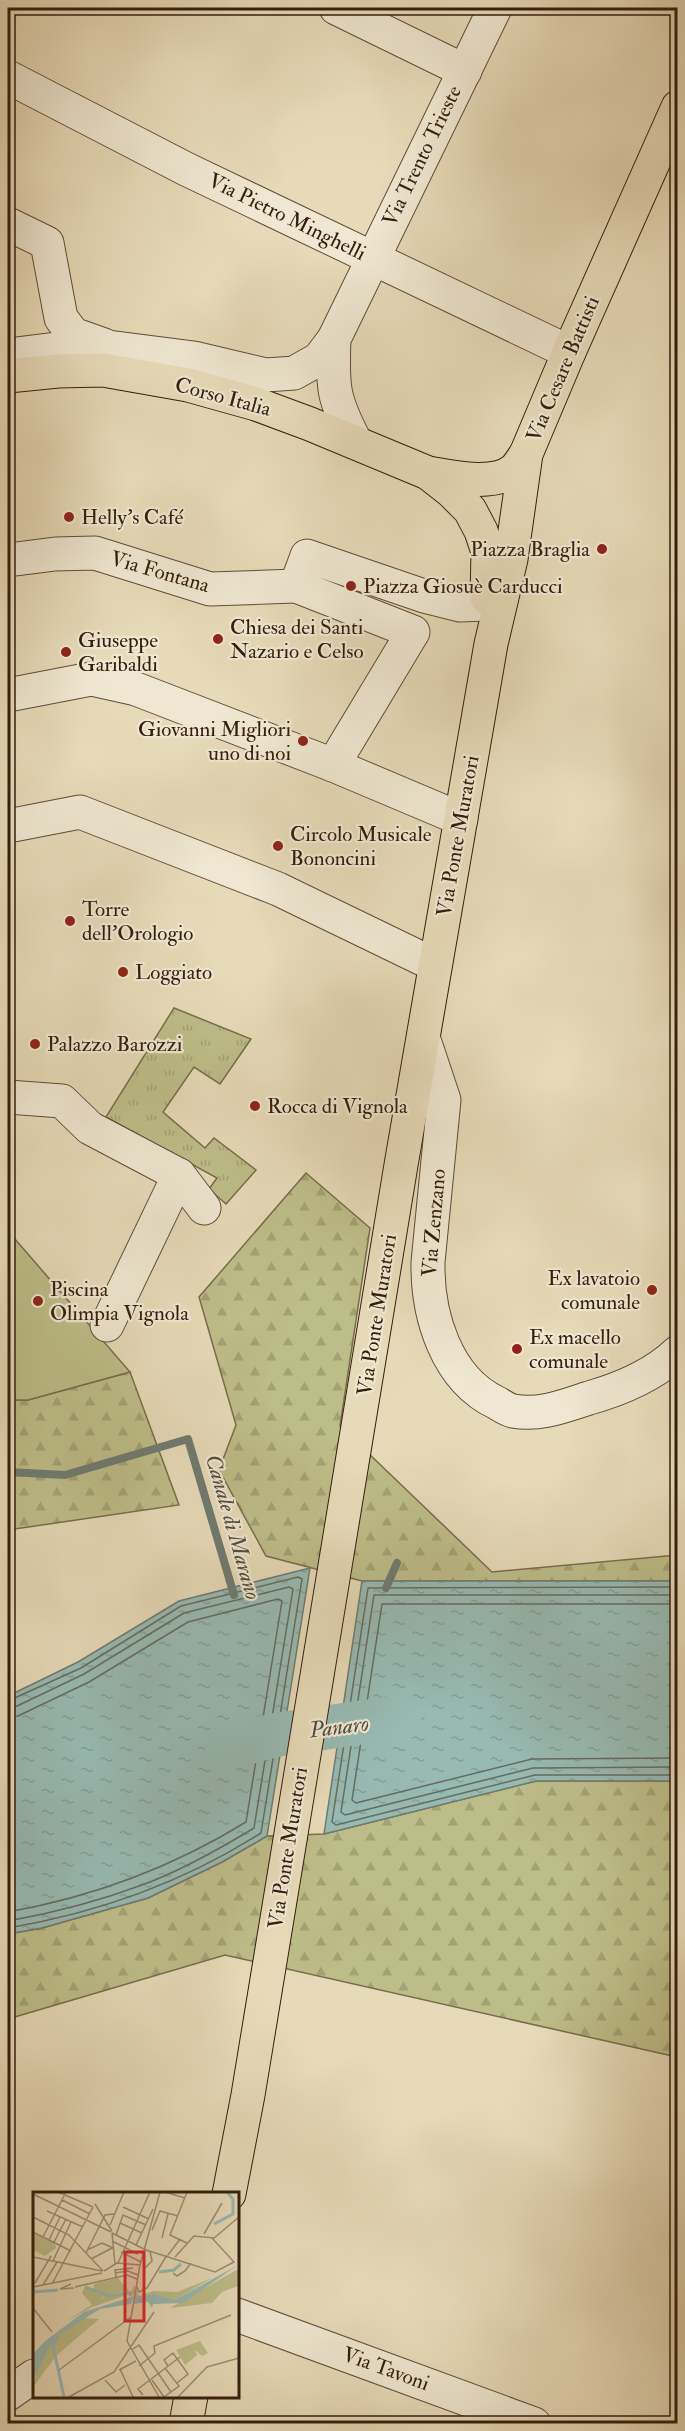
<svg xmlns="http://www.w3.org/2000/svg" width="685" height="2431" font-family="'IM FELL Double Pica',serif">
  <style>
    .grass { fill: url(#grass-tufts); stroke: #786d4b; stroke-width: 1.5 }
    .forest { fill: url(#forest-firs); stroke: #786d4b; stroke-width: 1.5 }
    .pitch { fill: #bdbd89; stroke: #786d4b; stroke-width: 1.5 }
    .water { fill: url(#water-ripples); stroke: #6f7b71; stroke-width: 1.5 }
    .lines { fill: none; stroke-linecap: round; stroke-linejoin: round }
    .shore { stroke: #666c60; stroke-width: 1.5 }
    .stream { stroke: #6f7b71; stroke-width: 8 }
    .river { stroke: #97bab3; stroke-width: 44 }
    .minor-casing { stroke: #614c38; stroke-width: 35 }
    .major-casing { stroke: #341d0d; stroke-width: 35 }
    .minor { stroke: #efe7d1; stroke-width: 33 }
    .major { stroke: #e7dab8; stroke-width: 33 }
    .poi-dot { fill: #8f2418; stroke: #efe7d1; stroke-width: 2 }
    .labels { text-anchor: middle; dominant-baseline: central; stroke-width: 4.5; stroke-linejoin: round; paint-order: stroke }
    .street-label { font-size: 21px; fill: #341d0d; stroke: #efe7d1 }
    .poi-label { font-size: 21px; fill: #341d0d; stroke: #efe7d1; text-anchor: start }
    .water-label { font-size: 22px; font-style: italic; fill: #524c3f; stroke: #efe7d1 }
    .inset-river { fill: none; stroke: #97bab3; stroke-width: 3 }
    .inset-road { fill: none; stroke: #9f8e74; stroke-width: 1.5 }
    .view { fill: #d62828; fill-opacity: 0.15; stroke: #d62828; stroke-width: 3 }
    .inset-edge { fill: none; stroke: #341d0d; stroke-width: 3 }
  </style>
  <defs>
    <pattern id="grass-tufts" width="24" height="20" patternUnits="userSpaceOnUse" patternTransform="scale(1.5)"><rect width="24" height="20" fill="#bdbd89"/><path d="M3 7l-1-3M5 7V3M7 7l1-3M15 17l-1-3M17 17v-4M19 17l1-3" fill="none" stroke="#a3a275"/></pattern>
    <pattern id="forest-firs" width="22" height="20" patternUnits="userSpaceOnUse" patternTransform="scale(1.5)"><rect width="22" height="20" fill="#bdbd89"/><path d="M5 1l3.5 6h-7zM16 11l3.5 6h-7z" fill="#a3a275"/></pattern>
    <pattern id="water-ripples" width="26" height="14" patternUnits="userSpaceOnUse" patternTransform="scale(1.5)"><rect width="26" height="14" fill="#97bab3"/><path d="M2 4q2-2 4 0t4 0M15 11q2-2 4 0t4 0" fill="none" stroke="#839f99"/></pattern>
  </defs>
  <rect width="100%" height="100%" fill="#e7dab8"/>
  <filter id="stains"><feTurbulence type="fractalNoise" baseFrequency=".00333" numOctaves="4"/><feColorMatrix values="0 0 0 0 .2 0 0 0 0 .09 0 0 0 0 .02 0 0 0 .5 -.17"/></filter>
  <radialGradient id="worn" r=".72"><stop offset=".6" stop-color="#630" stop-opacity="0"/><stop offset="1" stop-color="#630" stop-opacity=".3"/></radialGradient>
  <polygon class="grass" points="174,1008 251,1039 220,1084 194,1067 163,1112 205,1148 214,1138 256,1170 226,1204 209,1189 217,1178 106,1117"/>
  <g class="forest">
    <polygon points="306,1173 370,1228 340,1426 492,1572 677,1555 677,1581 362,1581 266,1556 219,1470 236,1425 199,1297"/>
    <polygon points="130,1372 179,1505 8,1530 8,1400 28,1400"/>
    <polygon points="536,1781 677,1781 677,2057 225,1955 8,2019 8,1934 42,1928 148,1898 222,1862 267,1836 324,1834"/>
  </g>
  <polygon class="pitch" points="8,1231 130,1372 28,1400 8,1400"/>
  <g class="water">
    <polygon points="310,1568 267,1836 222,1862 148,1898 42,1928 8,1934 8,1696 78,1662 179,1601"/>
    <polygon points="362,1581 677,1581 677,1781 536,1781 324,1834"/>
  </g>
  <g class="lines">
    <g class="shore">
      <polyline points="678,1587 368,1588 332,1822 336,1825 535,1775 678,1775"/>
      <polyline points="678,1595 374,1595 341,1812 345,1815 533,1768 678,1767"/>
      <polyline points="678,1604 382,1604 352,1800 356,1803 532,1759 678,1758"/>
      <path d="M8 1701 81 1668 181 1606 298 1577 302 1579 261 1833C184 1882 97 1913 8 1928"/>
      <path d="M8 1708 15 1707 84 1674 184 1613 289 1587 293 1589 254 1828C221 1848 178 1872 142 1885 99 1901 53 1913 8 1921"/>
      <path d="M8 1718 18 1716 89 1682 188 1622 278 1599 282 1601 246 1822C173 1867 92 1897 8 1912"/>
    </g>
    <g class="stream">
      <polyline points="8,1472 65,1475 188,1439 234,1595"/>
      <polyline points="386,1588 397,1563"/>
    </g>
    <polyline class="river" points="227,1748 275,1735 399,1717"/>
    <defs>
      <g id="minor">
        <polyline points="336,8 465,71"/>
        <polyline points="8,77 186,169 569,352"/>
        <polyline points="8,224 47,243 61,318 73,334 104,345"/>
        <polyline points="8,355 56,349 108,347 194,358 266,375 294,373 319,359 334,339"/>
        <path d="M355 441C333 399 332 387 334 339L495 8"/>
        <polyline points="8,560 55,554 95,553 210,589 296,586"/>
        <polyline points="8,695 91,679 136,689 333,765 461,819"/>
        <polyline points="333,765 413,632 296,586 307,556 424,596 460,605 487,604"/>
        <polyline points="8,826 80,812 278,889 435,965"/>
        <path d="M424 1040 444 1100 428 1262C427 1315 446 1379 497 1403 502 1406 508 1410 513 1411 540 1416 564 1406 589 1398 621 1389 654 1375 678 1352"/>
        <polyline points="8,1097 62,1101 90,1128 179,1175 204,1208"/>
        <polyline points="107,1325 179,1175"/>
        <polyline points="237,2315 534,2424"/>
        <polyline points="8,2394 34,2376"/>
      </g>
      <g id="major">
        <polyline points="8,376 58,371 103,370 188,385 256,404 310,424 428,473 451,491 470,510 481,531 488,552 487,598"/>
        <path d="M428 473C451 477 496 487 515 469 519 465 523 458 526 454"/>
        <polyline points="229,2194 248,2095 401,1165 491,644 511,559 526,454 569,352 678,107"/>
        <polyline points="186,2424 191,2396"/>
      </g>
    </defs>
    <use href="#minor" class="minor-casing"/>
    <use href="#major" class="major-casing"/>
    <use href="#minor" class="minor"/>
    <use href="#major" class="major"/>
  </g>
  <g class="poi-dot">
    <circle cx="69" cy="517" r="6"/>
    <circle cx="602" cy="549" r="6"/>
    <circle cx="351" cy="586" r="6"/>
    <circle cx="218" cy="639" r="6"/>
    <circle cx="66" cy="652" r="6"/>
    <circle cx="303" cy="741" r="6"/>
    <circle cx="278" cy="846" r="6"/>
    <circle cx="70" cy="921" r="6"/>
    <circle cx="123" cy="972" r="6"/>
    <circle cx="35" cy="1044" r="6"/>
    <circle cx="255" cy="1106" r="6"/>
    <circle cx="652" cy="1290" r="6"/>
    <circle cx="38" cy="1301" r="6"/>
    <circle cx="517" cy="1349" r="6"/>
  </g>
  <g class="labels">
    <g class="street-label">
      <text transform="translate(422 156) rotate(-64)">Via Trento Trieste</text>
      <text transform="translate(287 217) rotate(26)">Via Pietro Minghelli</text>
      <text transform="translate(563 369) rotate(-67)">Via Cesare Battisti</text>
      <text transform="translate(223 397) rotate(15)">Corso Italia</text>
      <text transform="translate(160 572) rotate(16)">Via Fontana</text>
      <text transform="translate(458 836) rotate(-80)">Via Ponte Muratori</text>
      <text transform="translate(434 1223) rotate(-85)">Via Zenzano</text>
      <text transform="translate(377 1315) rotate(-81)">Via Ponte Muratori</text>
      <text transform="translate(288 1848) rotate(-81)">Via Ponte Muratori</text>
      <text transform="translate(386 2369) rotate(20)">Via Tavoni</text>
    </g>
    <g class="poi-label">
      <text x="81" y="517">Helly's Café</text>
      <text x="590" y="549" text-anchor="end">Piazza Braglia</text>
      <text x="363" y="586">Piazza Giosuè Carducci</text>
      <text x="230" y="627">Chiesa dei Santi<tspan x="230" dy="24">Nazario e Celso</tspan></text>
      <text x="78" y="640">Giuseppe<tspan x="78" dy="24">Garibaldi</tspan></text>
      <text x="291" y="729" text-anchor="end">Giovanni Migliori<tspan x="291" dy="24">uno di noi</tspan></text>
      <text x="290" y="834">Circolo Musicale<tspan x="290" dy="24">Bononcini</tspan></text>
      <text x="82" y="909">Torre<tspan x="82" dy="24">dell'Orologio</tspan></text>
      <text x="135" y="972">Loggiato</text>
      <text x="47" y="1044">Palazzo Barozzi</text>
      <text x="267" y="1106">Rocca di Vignola</text>
      <text x="640" y="1278" text-anchor="end">Ex lavatoio<tspan x="640" dy="24">comunale</tspan></text>
      <text x="50" y="1289">Piscina<tspan x="50" dy="24">Olimpia Vignola</tspan></text>
      <text x="529" y="1337">Ex macello<tspan x="529" dy="24">comunale</tspan></text>
    </g>
    <g class="water-label">
      <text transform="translate(233 1527) rotate(74)">Canale di Marano</text>
      <text transform="translate(339 1727) rotate(-7)">Panaro</text>
    </g>
  </g>
  <g transform="translate(33 2192)">
    <rect width="206" height="206" fill="#e7dab8"/>
    <path d="M167 149 175 161 169 164 162 158 164 163 152 173 143 158Z" fill="#bdbd89"/>
    <path d="M205 77V94L189 100 179 111 137 116ZM179 86 142 108 122 102 120 105H102L98 101 101 93 106 104 120 99 144 100ZM96 99 97 102 59 115 31 131 72 104ZM51 126 66 127 23 164 0 195 4 178 21 146Z" fill="#bdbd89"/>
    <path d="M0 41 22 51 23 56 12 64 0 58ZM85 86 96 99 72 103 60 114 49 101 52 95 61 98V92Z" fill="#bdbd89"/>
    <path d="M205 73 150 111 120 112 119 116 115 110 101 112 102 105 122 102 142 108ZM101 104 98 112 67 117 21 146 0 188V162L12 149 51 120Z" fill="#97bab3"/>
    <path class="inset-river" d="M181 32 200 22V7L194 0M126 80 141 78 148 72M52 95 76 104 97 101 98 104M0 100 25 98M25 144 20 154 31 205M11 162 21 146"/>
    <path class="inset-road" d="M25 0 60 15M132 0 152 6M154 0 137 43 154 51M0 2 78 40M29 8 57 22M62 12 79 39M90 15 116 27M14 19 50 35M0 25 36 43 70 79M87 31 109 41M77 33 91 0M119 38 127 19 145 24M0 40 38 59M79 41 113 58 182 80 201 70 179 46M79 41 82 72M171 42 189 11M83 43 90 23 113 33M10 45 33 0M129 46 135 22M16 48 27 25M79 49 105 62M21 50 33 27M103 53 120 17M54 58 69 51 80 56M88 60 108 70M53 61 72 23 81 22M135 63 147 47M0 65 69 79M142 65 161 44 181 46 206 25M58 67 79 56M20 69 38 30M85 71 117 0M111 77 119 69 117 59M71 79 84 71 107 73M82 81 95 79 105 83M140 81 144 84 152 79 158 71M83 85 82 78 100 76M2 91 18 64M19 92 60 15M38 92 27 97 41 96M10 93 24 70M0 95 69 81M42 95 94 83 104 87M104 95 106 100 114 96 134 63M0 116 19 140M100 157 106 153 138 200M106 174 122 161 121 154 198 123M135 174 131 168 140 161 155 182 144 191M87 177 100 205M26 178 98 125M86 178 103 169M72 188 83 200 92 193M119 188 131 205M110 203 105 197 147 165M36 205 81 180 121 120M126 205 94 149 107 73 127 0M131 205 146 194 132 176M145 205 174 175 206 166"/>
    <path class="view" d="M92 60H111V129H92Z"/>
    <rect width="206" height="206" class="inset-edge"/>
  </g>
  <rect width="685" height="2431" fill="none" stroke="#e7dab8" stroke-width="30"/>
  <rect x="9" y="9" width="667" height="2413" fill="none" stroke="#341d0d" stroke-width="3"/>
  <rect x="15" y="15" width="655" height="2401" fill="none" stroke="#341d0d" stroke-width="1.5"/>
  <rect width="100%" height="100%" filter="url(#stains)"/>
  <rect width="100%" height="100%" fill="url(#worn)"/>
</svg>
